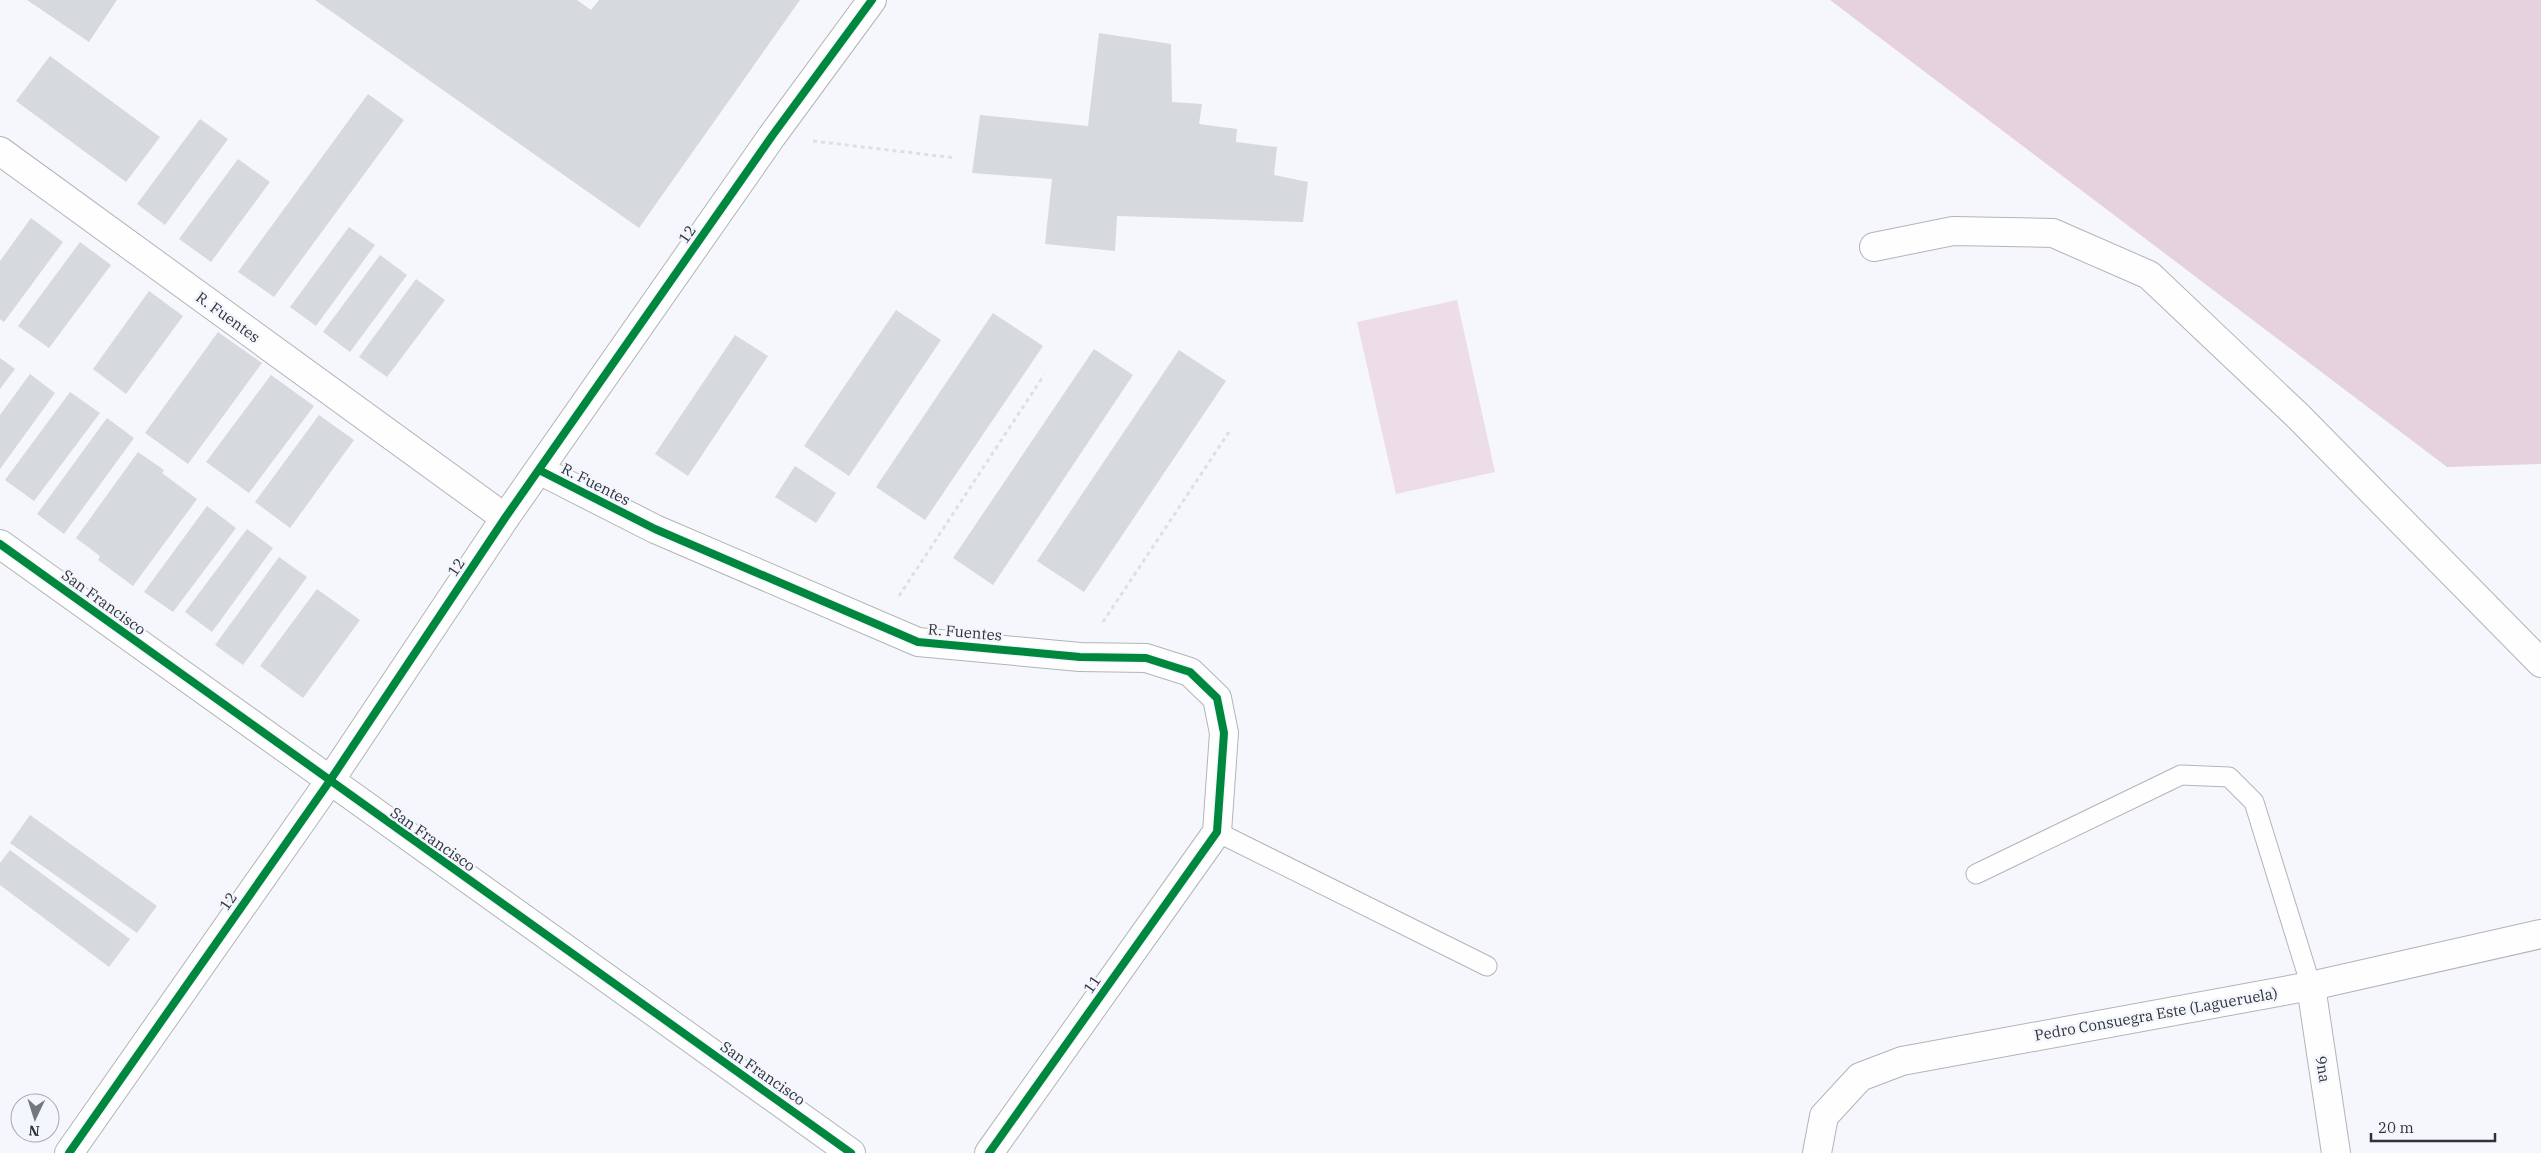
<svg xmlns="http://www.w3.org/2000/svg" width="2541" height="1153" font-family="'IBM Plex Serif',serif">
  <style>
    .green { fill: #eddde7 }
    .forest { fill: #e6d2df }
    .building { fill: #d6d9de }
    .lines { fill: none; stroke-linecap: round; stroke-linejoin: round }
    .lane-casing { stroke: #b3b4ba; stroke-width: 21 }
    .street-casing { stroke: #b3b4ba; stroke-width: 30 }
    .path { stroke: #dedfe1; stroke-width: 3; stroke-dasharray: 4 4; stroke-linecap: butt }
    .lane { stroke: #fefeff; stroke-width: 19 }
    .street { stroke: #fefeff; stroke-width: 28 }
    .cycleway-casing { stroke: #f4f6fe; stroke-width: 11 }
    .cycleway { stroke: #00873e; stroke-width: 8 }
    .labels { text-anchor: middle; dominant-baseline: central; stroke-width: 5; stroke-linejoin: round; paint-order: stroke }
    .street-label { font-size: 15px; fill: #30323a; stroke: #f4f6fe }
  </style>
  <rect width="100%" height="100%" fill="#f6f7fc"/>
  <polygon class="green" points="1457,300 1495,472 1396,494 1357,322"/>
  <polygon class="forest" points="1830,0 2541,0 2541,464 2447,467"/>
  <g class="building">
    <polygon points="27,0 117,0 89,42"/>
    <polygon points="315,0 577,0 591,10 599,0 800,0 639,228"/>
    <polygon points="1099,33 1171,44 1172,102 1202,104 1199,124 1237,129 1236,142 1277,147 1274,175 1308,182 1303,222 1117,216 1115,251 1045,244 1052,179 972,173 980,115 1088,126"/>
    <polygon points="50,56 160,137 126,182 16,101"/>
    <polygon points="368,94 404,120 274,297 238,272"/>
    <polygon points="200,119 228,139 165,225 137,204"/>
    <polygon points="238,159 270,182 211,262 179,239"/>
    <polygon points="31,218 63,242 4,322 0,319 0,261"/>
    <polygon points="349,227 375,245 316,326 290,307"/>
    <polygon points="80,242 111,265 49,348 18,326"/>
    <polygon points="380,255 407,275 350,352 323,332"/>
    <polygon points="416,279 445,300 387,377 359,357"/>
    <polygon points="149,291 183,316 126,394 93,369"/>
    <polygon points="896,310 941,340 849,476 804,446"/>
    <polygon points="993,313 1043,346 925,520 876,487"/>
    <polygon points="218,332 262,363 188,464 145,433"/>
    <polygon points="735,335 768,356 688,476 655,454"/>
    <polygon points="1094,349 1133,375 993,585 953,558"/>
    <polygon points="1179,350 1226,381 1084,592 1037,561"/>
    <polygon points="0,358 15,369 0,389"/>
    <polygon points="30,374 55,393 0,469 0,415"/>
    <polygon points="271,375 314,406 249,493 206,462"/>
    <polygon points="70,392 100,413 34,501 5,480"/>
    <polygon points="319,415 354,440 290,528 255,502"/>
    <polygon points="107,418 134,438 64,534 37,514"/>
    <polygon points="138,452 164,470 162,473 197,499 133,586 98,560 100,556 76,538"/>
    <polygon points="795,466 836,493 816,523 775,497"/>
    <polygon points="207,506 236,528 173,612 144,592"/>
    <polygon points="247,529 273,548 212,632 185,612"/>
    <polygon points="279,557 307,577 243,665 215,645"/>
    <polygon points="317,589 360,620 303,698 260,666"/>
    <polygon points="30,815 157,906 137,933 10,843"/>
    <polygon points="10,850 130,939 109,967 0,885 0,863"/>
  </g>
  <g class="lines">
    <defs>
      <g id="lane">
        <polyline points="1217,832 1487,966"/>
        <polyline points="1976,874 2181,775 2229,777 2254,802 2311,986"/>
      </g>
      <g id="street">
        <polyline points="0,151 505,518"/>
        <polyline points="1874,247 1953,231 2053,233 2149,275 2299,417 2541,663"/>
        <polyline points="539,470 655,529 918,642 1080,657 1146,658 1190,672 1217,698 1224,733 1217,832 989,1153"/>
        <polyline points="0,544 851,1153"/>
        <polyline points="2311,986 2336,1153"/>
        <polyline points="69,1153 329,782 505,518 772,136 872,0"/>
        <polyline points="1817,1153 1824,1116 1860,1077 1902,1061 2311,986 2541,934"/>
      </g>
    </defs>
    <use href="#lane" class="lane-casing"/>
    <use href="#street" class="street-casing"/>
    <g class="path">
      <polyline points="813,141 956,158"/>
      <polyline points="899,596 1044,375"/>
      <polyline points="1103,622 1231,429"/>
    </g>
    <use href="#lane" class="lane"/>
    <use href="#street" class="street"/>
    <defs>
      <g id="cycleway">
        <polyline points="539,470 655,529 918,642 1080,657 1146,658 1190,672 1217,698 1224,733 1217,832 989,1153"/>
        <polyline points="0,544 851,1153"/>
        <polyline points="69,1153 329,782 505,518 772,136 872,0"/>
      </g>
    </defs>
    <use href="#cycleway" class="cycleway-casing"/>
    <use href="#cycleway" class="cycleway"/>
  </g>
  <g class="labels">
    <g class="street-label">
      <text transform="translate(687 234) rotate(-55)">12</text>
      <text transform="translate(228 317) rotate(36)">R. Fuentes</text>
      <text transform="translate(596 484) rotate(27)">R. Fuentes</text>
      <text transform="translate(456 567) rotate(-56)">12</text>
      <text transform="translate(104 602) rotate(36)">San Francisco</text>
      <text transform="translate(965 632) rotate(5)">R. Fuentes</text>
      <text transform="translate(433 839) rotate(35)">San Francisco</text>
      <text transform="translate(228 901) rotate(-55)">12</text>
      <text transform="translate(1092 984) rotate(-55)">11</text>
      <text transform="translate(2156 1014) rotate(-10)">Pedro Consuegra Este (Lagueruela)</text>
      <text transform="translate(2323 1069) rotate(81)">9na</text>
      <text transform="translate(763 1073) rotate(35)">San Francisco</text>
    </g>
  </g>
  <g transform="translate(35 1118) rotate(184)"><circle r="24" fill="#f4f6fe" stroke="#a6a8b0"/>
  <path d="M0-4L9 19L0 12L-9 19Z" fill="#75777e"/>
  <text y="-8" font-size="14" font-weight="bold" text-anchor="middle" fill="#30323a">N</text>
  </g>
  <path d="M2371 1133v8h124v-8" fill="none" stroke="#30323a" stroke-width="2.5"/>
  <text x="2378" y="1133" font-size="15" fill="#30323a" stroke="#f4f6fe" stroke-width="4" paint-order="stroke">20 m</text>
</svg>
